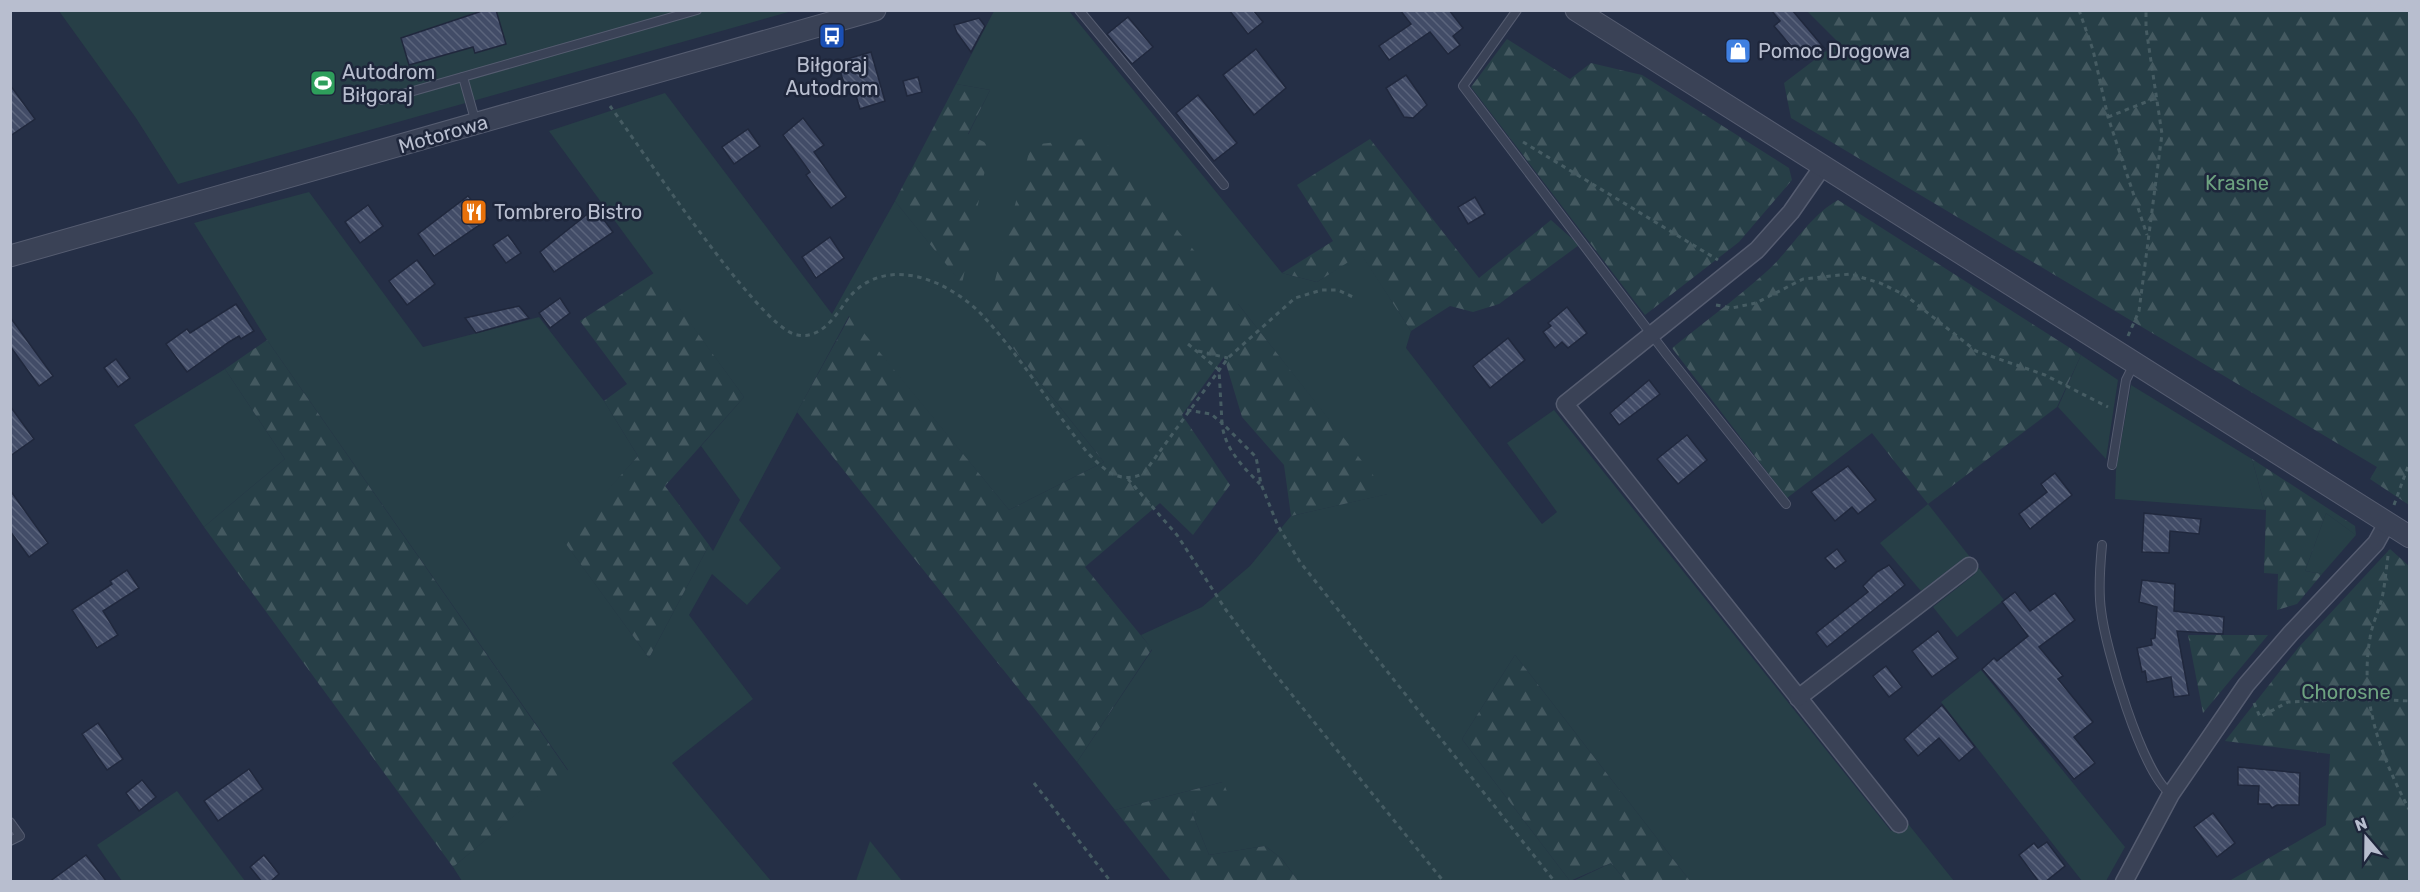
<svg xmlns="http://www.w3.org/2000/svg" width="2420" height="892" font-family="Rubik,sans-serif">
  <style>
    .green { fill: #273f47 }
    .forest { fill: url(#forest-firs) }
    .building { fill: url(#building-back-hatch); stroke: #20283d; stroke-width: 1.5 }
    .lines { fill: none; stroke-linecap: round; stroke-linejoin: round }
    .service-casing { stroke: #555c70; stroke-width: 10 }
    .minor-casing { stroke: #555c70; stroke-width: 19 }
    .tertiary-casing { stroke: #555c70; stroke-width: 23 }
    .path { stroke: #465c63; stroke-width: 3; stroke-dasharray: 4.5 4.5; stroke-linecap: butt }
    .service { stroke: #3a4256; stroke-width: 8 }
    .minor { stroke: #3a4256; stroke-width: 16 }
    .tertiary { stroke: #3a4256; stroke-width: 21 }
    .labels { text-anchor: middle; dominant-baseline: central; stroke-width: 5; stroke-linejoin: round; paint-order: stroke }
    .poi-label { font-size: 20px; fill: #b8becf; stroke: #1e263b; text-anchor: start }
    .street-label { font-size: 20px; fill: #b8becf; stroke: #1e263b }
    .park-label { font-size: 20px; fill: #6da280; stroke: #1e263b }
  </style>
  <defs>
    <pattern id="forest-firs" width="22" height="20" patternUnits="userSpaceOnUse" patternTransform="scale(1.5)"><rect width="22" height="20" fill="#273f47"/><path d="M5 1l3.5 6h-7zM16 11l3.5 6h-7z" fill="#445960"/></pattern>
    <pattern id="building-back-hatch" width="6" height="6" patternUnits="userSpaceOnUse" patternTransform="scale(1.5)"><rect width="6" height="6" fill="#424c67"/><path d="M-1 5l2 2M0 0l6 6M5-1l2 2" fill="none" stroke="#5b647c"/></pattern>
  </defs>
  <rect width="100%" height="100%" fill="#252f46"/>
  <g class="green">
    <polygon points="59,11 792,11 178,184 136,118"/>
    <polygon points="994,11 1069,11 1282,273 1317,282 1361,253 1411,331 1406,348 1542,524 1557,512 1507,443 1554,410 1891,831 1905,820 1954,881 1690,881 1515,655 1462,739 1570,881 1298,881 1282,859 1265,846 1209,855 1192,813 1223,782 1115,810 1077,762 1152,650 1141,635 1202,607 1250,566 1291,516 1387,494 1238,304 986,314 1104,462 1009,510 849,316 739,520 781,568 747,605 712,574 689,615 753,699 672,763 771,881 462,881 453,867 568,770 267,340 194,223 309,192 423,347 539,317 604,401 638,456 564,541 649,658 709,545 713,551 740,500 701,446 744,397 549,131 665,93 832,314 895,201 962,283 968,135 990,90 956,84"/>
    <polygon points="2081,355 2118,380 2106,459 2058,407"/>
    <polygon points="225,369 285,459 204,527 134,425"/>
    <polygon points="2131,385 2252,459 2266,510 2115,499 2116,470"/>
    <polygon points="1928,504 2004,600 1957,637 1933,607 1975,574 1964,558 1921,591 1880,543"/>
    <polygon points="2326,513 2356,535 2322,574 2305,571"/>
    <polygon points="1981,670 2125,847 2106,881 2082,881 1941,702"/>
    <polygon points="177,791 245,881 122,881 97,845"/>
    <polygon points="870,841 902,881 856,881"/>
    <polygon points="1611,863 1626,881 1571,882"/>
  </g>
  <g class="forest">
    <polygon points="1807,11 2409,11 2409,505 2370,479 2377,467 1791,118 1784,83 1838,42"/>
    <polygon points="1507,39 1570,79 1591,63 1642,75 1789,168 1792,180 1739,242 1645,315 1471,87"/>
    <polygon points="956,84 990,90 968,134 990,145 962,284 895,201"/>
    <polygon points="1101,137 1238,304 1388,494 1291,516 1284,465 1242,417 1224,357 1182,415 1230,485 1193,535 1160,503 1085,567 1152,649 1077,762 797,412 850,316 1009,510 1104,462 986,314 1031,145"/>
    <polygon points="1370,139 1479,278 1551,220 1579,245 1499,304 1473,312 1450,306 1411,331 1361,254 1317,282 1282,273 1333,241 1297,185"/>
    <path d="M1838 200 2081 355 2057 407 1928 504 1872 433 1787 498 1672 348C1703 323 1736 299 1766 272 1791 250 1809 216 1838 200Z"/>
    <polygon points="654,273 744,397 665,486 709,545 649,658 563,540 638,456 604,401 627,384 580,321"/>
    <polygon points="267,340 568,771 453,867 204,527 285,459 225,369"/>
    <polygon points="2252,459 2355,526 2356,535 2326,513 2305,571 2322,574 2297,604 2277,610 2278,574 2264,573 2266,510"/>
    <polygon points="2390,549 2409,566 2409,881 2233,881 2231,880 2326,825 2330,754 2225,741 2298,648"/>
    <polygon points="2188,635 2268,635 2203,713"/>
    <polygon points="1515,655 1690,881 1626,881 1611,863 1570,881 1462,739"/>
    <polygon points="1223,782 1232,803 1192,813 1209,855 1265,846 1282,859 1298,881 1171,881 1115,810"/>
  </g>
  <g class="building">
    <polygon points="485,10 496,10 506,44 475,53 473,47 409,65 401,38"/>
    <polygon points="1229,10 1253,10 1263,22 1248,34"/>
    <polygon points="1400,10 1449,10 1463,28 1453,36 1460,45 1448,54 1430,32 1389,60 1379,46 1411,24"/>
    <polygon points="1771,10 1792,10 1825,49 1812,59 1807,53 1801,58 1774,26 1780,21"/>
    <polygon points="1128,17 1153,47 1132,64 1107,34"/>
    <polygon points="979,18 985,26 971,52 957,33 954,25"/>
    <polygon points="1256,49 1286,88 1254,115 1223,75"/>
    <polygon points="871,52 885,101 860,109 855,92 844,83 837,62"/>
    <polygon points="1406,75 1427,105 1413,118 1404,117 1386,88"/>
    <polygon points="918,77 922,92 907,96 903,81"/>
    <polygon points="10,85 35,119 10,136"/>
    <polygon points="1198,95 1237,143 1214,161 1176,113"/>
    <polygon points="803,118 824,145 814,152 846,197 831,208 806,175 810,172 783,135"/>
    <polygon points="748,129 760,146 734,164 722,147"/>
    <polygon points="468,196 488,219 434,256 418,234"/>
    <polygon points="1475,197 1485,214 1468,224 1458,207"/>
    <polygon points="368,205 383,226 360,243 345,222"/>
    <polygon points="595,208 613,232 554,272 540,252"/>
    <polygon points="508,235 521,253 506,263 493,245"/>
    <polygon points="830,237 844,258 816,278 802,257"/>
    <polygon points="417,260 435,284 407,305 389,281"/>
    <polygon points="560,298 570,313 550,328 539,313"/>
    <polygon points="236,304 254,331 241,339 239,336 229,342 187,372 166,344 187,329 190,333"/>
    <polygon points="519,306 529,318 476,333 465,318"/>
    <polygon points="1567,307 1587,333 1568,348 1562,342 1555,348 1543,332 1551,326 1548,323"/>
    <polygon points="10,317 53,376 39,386 10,346"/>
    <polygon points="1508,338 1525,360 1490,388 1473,366"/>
    <polygon points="116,359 130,378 118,387 104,368"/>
    <polygon points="1649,380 1660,394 1619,425 1610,413"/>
    <polygon points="10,406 34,439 10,456"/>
    <polygon points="1687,435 1707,460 1678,484 1657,459"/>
    <polygon points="1848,466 1876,500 1858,514 1852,507 1835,521 1811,492"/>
    <polygon points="2055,473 2072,495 2030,529 2019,514 2047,492 2041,484"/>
    <polygon points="10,490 48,543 29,557 10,531"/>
    <polygon points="2144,513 2201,519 2199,534 2170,531 2169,553 2142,552"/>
    <polygon points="1837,549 1846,561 1835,569 1825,558"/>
    <polygon points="1889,565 1905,585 1827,647 1816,633 1868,592 1863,586 1877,572"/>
    <polygon points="127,570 139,588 103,611 118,635 97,648 72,610 112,584 110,581"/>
    <polygon points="2142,580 2175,584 2174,611 2224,617 2223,634 2177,631 2189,695 2174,697 2171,677 2147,682 2145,671 2142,672 2137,648 2152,645 2151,639 2155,638 2157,607 2139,602"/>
    <polygon points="2015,592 2030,611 2055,593 2075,620 2039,647 2063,676 2058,679 2093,722 2074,737 2095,763 2074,779 1982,669 1994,658 1997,661 2028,636 2002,602"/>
    <polygon points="1938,631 1958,658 1932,677 1912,651"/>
    <polygon points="1886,666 1902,687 1889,697 1873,676"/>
    <polygon points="1942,705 1975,747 1959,761 1939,738 1918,756 1904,739"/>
    <polygon points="98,723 123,759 107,770 82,734"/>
    <polygon points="2238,767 2300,773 2299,805 2277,805 2272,808 2269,804 2258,804 2259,786 2238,785"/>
    <polygon points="249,769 263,789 218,821 204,801"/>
    <polygon points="142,780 156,797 139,811 126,793"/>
    <polygon points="2213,813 2235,843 2217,857 2194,827"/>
    <polygon points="2047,842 2065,866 2045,882 2039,882 2019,855 2034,843 2038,848"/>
    <polygon points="86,855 107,882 49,882"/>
    <polygon points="264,855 279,874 270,882 262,882 250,867"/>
  </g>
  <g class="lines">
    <defs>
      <g id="service">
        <polyline points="1079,10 1224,185"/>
        <polyline points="1517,10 1463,86 1667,355 1786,504"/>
        <polyline points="463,77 476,123"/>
        <polyline points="382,100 697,10"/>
        <polyline points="2112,465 2126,380 2134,364"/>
        <path d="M2102 545C2100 566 2098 589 2101 610 2105 647 2142 774 2171 794"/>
        <polyline points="10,822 20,836 10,841"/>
      </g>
      <g id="minor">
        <polyline points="1823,166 1791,212 1757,250 1565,404 1899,824"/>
        <polyline points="1798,698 1969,566"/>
        <polyline points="2124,882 2171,794 2246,685 2291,633 2376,543 2387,523"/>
      </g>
      <g id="tertiary">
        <polyline points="1576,10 2410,537"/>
        <polyline points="10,256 875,10"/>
      </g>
    </defs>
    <use href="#service" class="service-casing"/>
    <use href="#minor" class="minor-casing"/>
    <use href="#tertiary" class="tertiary-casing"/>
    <g class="path">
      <polyline points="2079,10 2093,50 2108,117 2147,235"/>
      <path d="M610 106C641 148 755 321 794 334 819 342 835 317 847 300 884 252 950 280 984 317 1020 356 1053 409 1086 451 1102 468 1119 486 1144 473L1228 358 1295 298 1322 290H1338L1353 297"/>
      <polyline points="2108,117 2156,98"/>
      <polyline points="1523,142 1718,260"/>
      <polyline points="1716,305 1732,308 1756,303 1803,279 1850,274 1880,283 1905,295 1976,351 2045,375 2108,407"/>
      <polyline points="2128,336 2139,311 2162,134 2146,28 2146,10"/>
      <polyline points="1188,344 1219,370 1222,423 1256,457 1261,484 1278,526 1300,562 1555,882"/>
      <polyline points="1198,351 1228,358"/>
      <path d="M1187 410 1211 414 1222 423C1224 448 1243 467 1260 484"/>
      <polyline points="1128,479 1177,535 1226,610 1267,664 1444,882"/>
      <polyline points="2394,505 2410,461"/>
      <path d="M2388 556C2386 570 2385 585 2382 598 2379 611 2372 624 2370 638 2359 700 2381 757 2410 811"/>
      <polyline points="2254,703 2260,717 2288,702 2368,699 2410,701"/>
      <polyline points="1034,783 1111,882"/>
    </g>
    <use href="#service" class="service"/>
    <use href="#minor" class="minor"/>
    <use href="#tertiary" class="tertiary"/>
  </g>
  <defs>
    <symbol id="bus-square" viewBox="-11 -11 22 22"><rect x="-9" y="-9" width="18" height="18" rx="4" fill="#1a4fb4" stroke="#1e263b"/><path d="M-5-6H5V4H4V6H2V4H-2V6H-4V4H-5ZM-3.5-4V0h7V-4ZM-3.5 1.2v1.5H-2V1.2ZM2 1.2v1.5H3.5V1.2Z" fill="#fff"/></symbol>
    <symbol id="shop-square" viewBox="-11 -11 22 22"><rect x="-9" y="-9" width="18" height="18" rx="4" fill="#3f7fe0" stroke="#1e263b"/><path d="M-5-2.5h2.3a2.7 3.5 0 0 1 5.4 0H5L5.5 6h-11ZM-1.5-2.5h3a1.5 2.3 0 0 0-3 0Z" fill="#fff"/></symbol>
    <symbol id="stadium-square" viewBox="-11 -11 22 22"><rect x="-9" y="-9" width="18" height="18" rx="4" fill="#2e9e5b" stroke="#1e263b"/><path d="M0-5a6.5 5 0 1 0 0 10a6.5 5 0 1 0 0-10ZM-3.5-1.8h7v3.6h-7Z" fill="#fff"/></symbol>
    <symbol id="restaurant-square" viewBox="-11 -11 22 22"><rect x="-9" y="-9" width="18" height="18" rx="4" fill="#e8710a" stroke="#1e263b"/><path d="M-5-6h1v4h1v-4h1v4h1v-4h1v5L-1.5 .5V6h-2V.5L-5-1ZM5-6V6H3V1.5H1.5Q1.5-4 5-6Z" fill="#fff"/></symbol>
  </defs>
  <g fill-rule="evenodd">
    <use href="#bus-square" x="817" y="21" width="30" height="30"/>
    <use href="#shop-square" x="1723" y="36" width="30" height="30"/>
    <use href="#stadium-square" x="308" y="68" width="30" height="30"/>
    <use href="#restaurant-square" x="459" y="197" width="30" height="30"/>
  </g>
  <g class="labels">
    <g class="poi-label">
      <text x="1758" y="51">Pomoc Drogowa</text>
      <text x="832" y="65" text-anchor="middle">Biłgoraj<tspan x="832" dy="23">Autodrom</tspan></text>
      <text x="342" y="72">Autodrom<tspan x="342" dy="23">Biłgoraj</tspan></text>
      <text x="494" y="212">Tombrero Bistro</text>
    </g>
    <g class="street-label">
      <text transform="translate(443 134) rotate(-16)">Motorowa</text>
    </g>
    <g class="park-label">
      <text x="2237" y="183">Krasne</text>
      <text x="2346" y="692">Chorosne</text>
    </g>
  </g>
  <rect width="2420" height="892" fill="none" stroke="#b8becf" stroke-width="24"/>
  <g transform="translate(2366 838) rotate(340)" stroke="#1e263b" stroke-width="4.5" paint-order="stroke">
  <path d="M0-4.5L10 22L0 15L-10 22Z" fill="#b8becf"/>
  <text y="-9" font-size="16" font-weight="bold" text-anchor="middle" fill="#b8becf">N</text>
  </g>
</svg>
